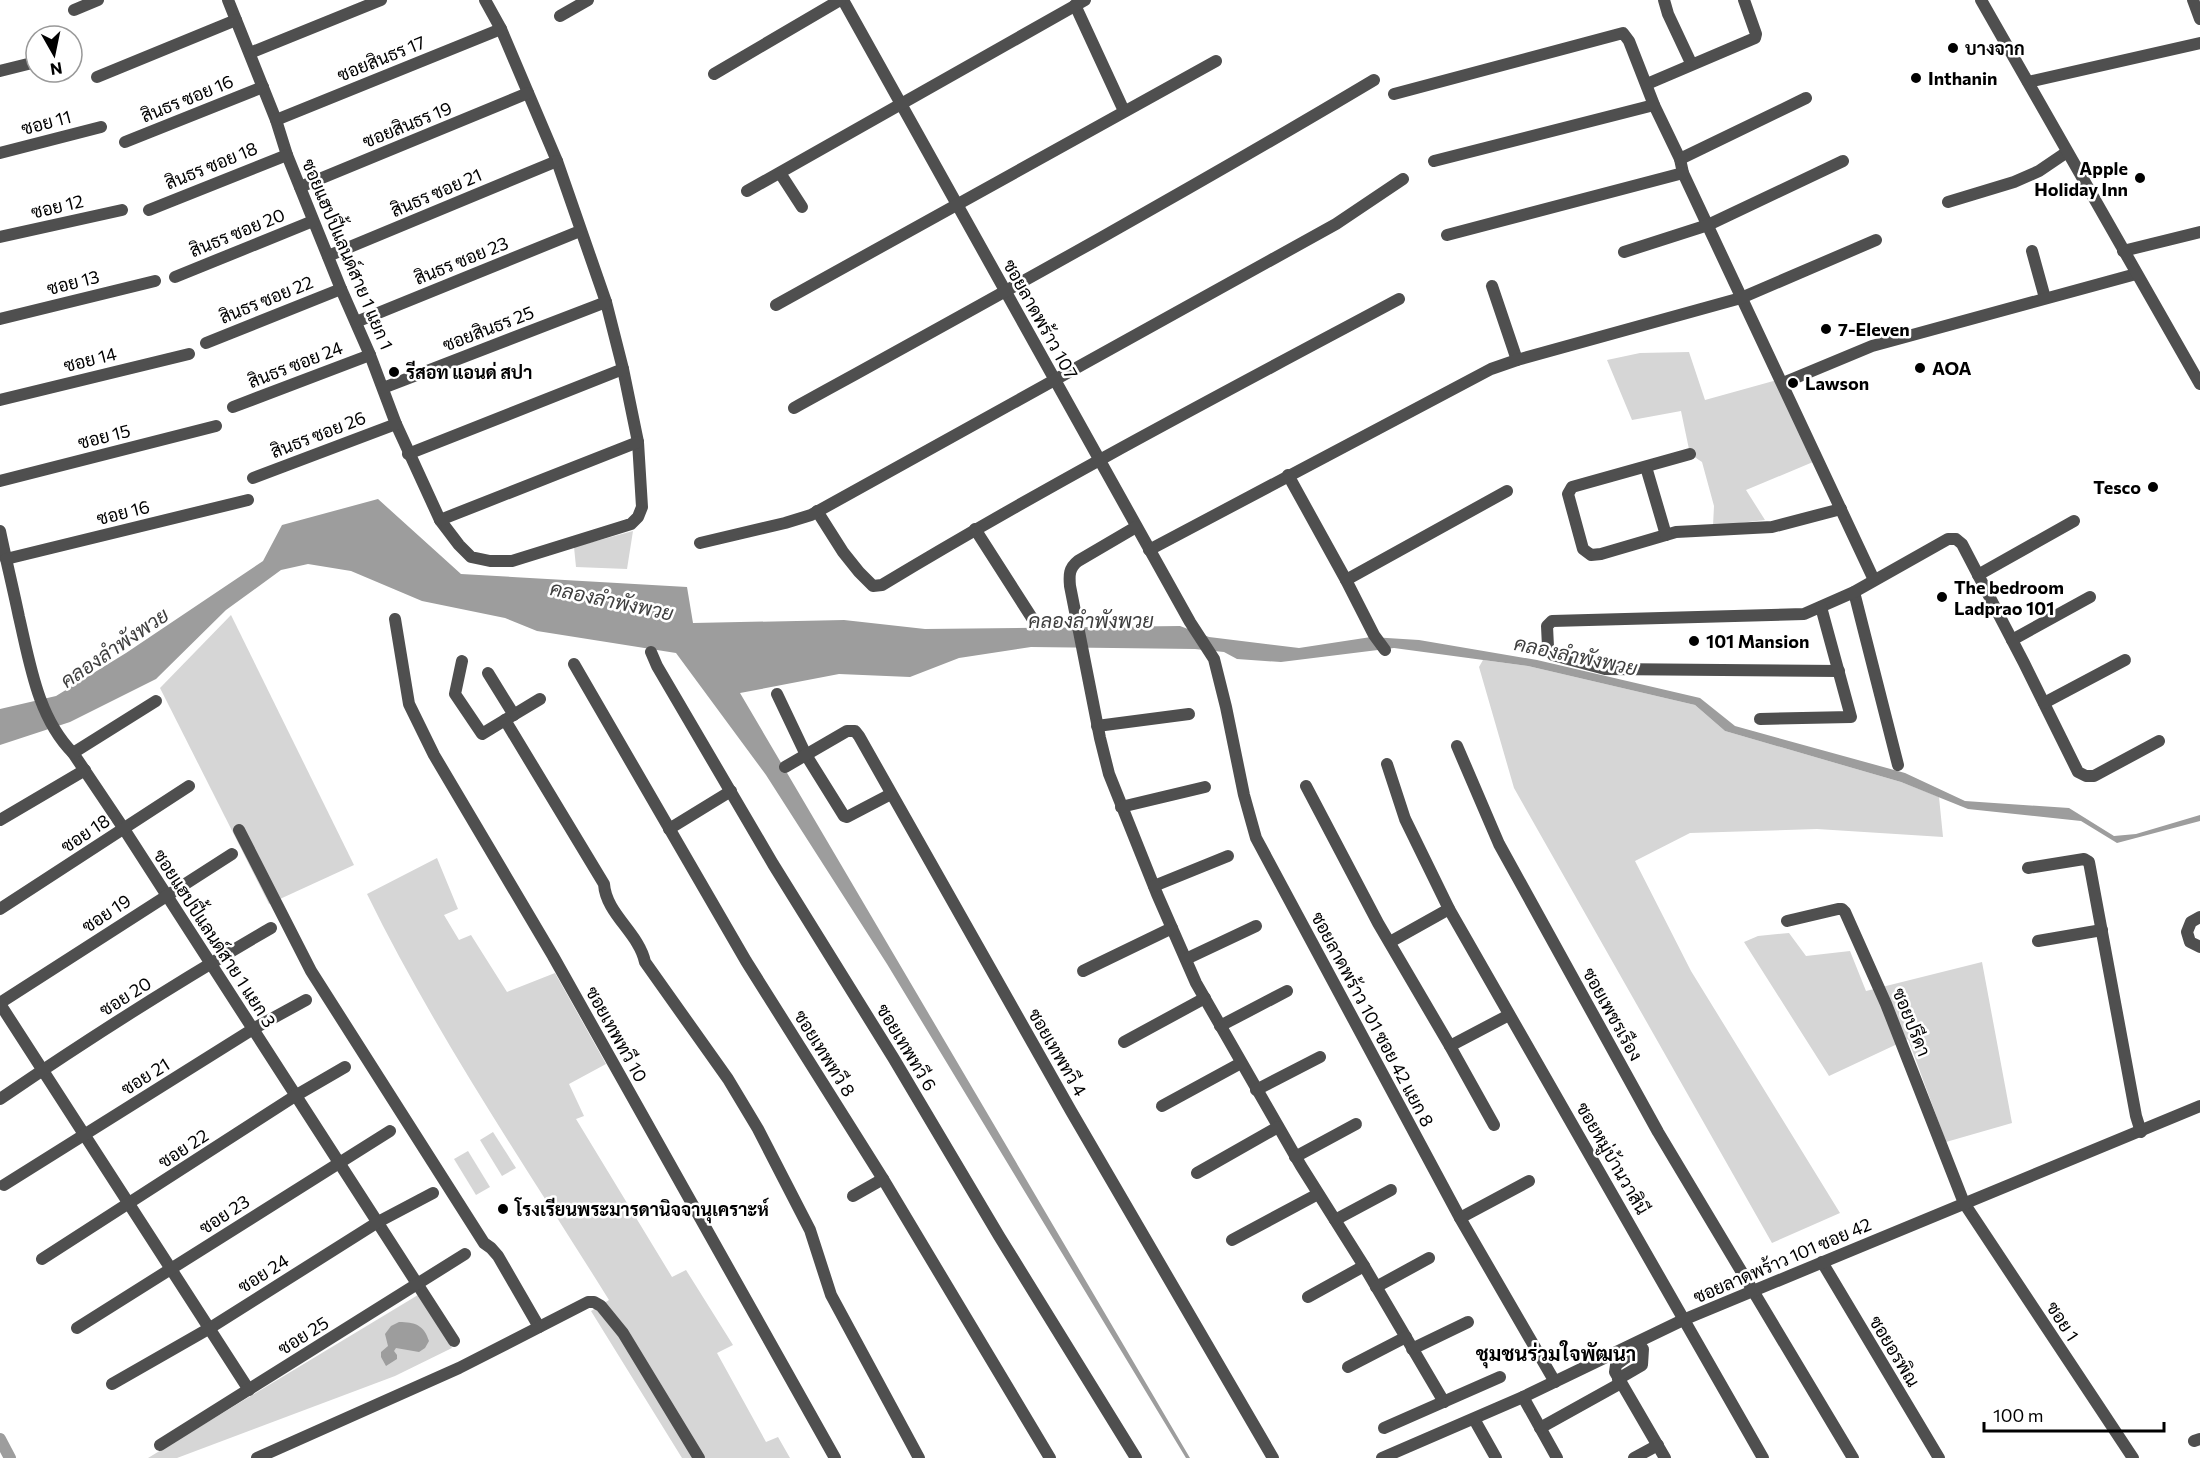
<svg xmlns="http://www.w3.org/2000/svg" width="2200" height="1458" font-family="Commissioner,Sarabun,sans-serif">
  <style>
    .green { fill: #d6d6d6 }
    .water { fill: #9d9d9d }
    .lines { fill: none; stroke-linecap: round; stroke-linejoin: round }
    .canal { stroke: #9d9d9d; stroke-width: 12 }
    .minor { stroke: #4f4f4f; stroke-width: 12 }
    .tertiary { stroke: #4f4f4f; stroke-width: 12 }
    .poi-dot { fill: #000; stroke: #fff; stroke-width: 2 }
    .labels { text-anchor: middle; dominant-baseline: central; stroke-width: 5; stroke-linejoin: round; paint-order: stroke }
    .poi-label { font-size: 18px; font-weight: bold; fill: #000; stroke: #fff; text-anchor: start }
    .street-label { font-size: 18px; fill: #000; stroke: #fff }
    .water-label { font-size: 20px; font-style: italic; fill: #3e3e3e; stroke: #fff }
    .neighbourhood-label { font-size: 20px; font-weight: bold; fill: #000; stroke: #fff }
  </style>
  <rect width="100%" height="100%" fill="#fff"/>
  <g class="green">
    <polygon points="1689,352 1705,400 1777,380 1813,462 1746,490 1765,520 1713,526 1714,506 1702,462 1690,454 1681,411 1632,420 1607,360 1640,353"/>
    <polygon points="633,531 627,569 576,567 574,547"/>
    <polygon points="231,615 354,865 269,904 160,688"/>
    <polygon points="1483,660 1528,666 1695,705 1725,731 1901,782 1939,797 1943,837 1817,829 1690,833 1635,861 1691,971 1840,1213 1772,1243 1514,788 1479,667"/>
    <path d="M437 858 458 909 444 915 459 940 471 935 507 992 555 973 606 1064 569 1084 584 1116 576 1119 672 1277 686 1270 733 1345 717 1353 766 1442 778 1437 790 1458H682L591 1311 609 1300C526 1167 436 1035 367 894Z"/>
    <polygon points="1789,933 1806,956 1850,951 1866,991 1982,962 2012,1123 1946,1142 1908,1039 1829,1076 1744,942 1758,936"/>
    <polygon points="493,1132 516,1168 502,1176 480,1140"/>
    <polygon points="468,1151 490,1187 476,1195 454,1159"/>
    <polygon points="418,1295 452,1348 395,1376 177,1458 148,1458"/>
  </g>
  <g class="water">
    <polygon points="378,499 461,574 687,587 693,623 844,620 925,629 1180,626 1209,637 1299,648 1371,637 1419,640 1537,660 1700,698 1735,726 1905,773 1965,801 2069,808 2114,836 2136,834 2200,815 2200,821 2117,843 2081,821 1968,809 1901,782 1725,731 1695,705 1528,666 1394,648 1281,662 1237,659 1224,652 1195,649 1031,647 959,658 910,677 839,674 740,693 1190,1458 1186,1458 887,964 766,775 676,653 537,631 505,618 422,601 351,571 308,564 281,570 226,610 156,679 70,722 0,745 0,709 56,696 126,653 263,561 282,525"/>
    <path d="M399 1322C415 1322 424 1325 429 1341L425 1348 419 1352 396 1348 394 1351 397 1355V1359L386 1366 381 1357V1352L388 1346 385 1334 391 1326Z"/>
  </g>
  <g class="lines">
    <polyline class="canal" points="0,1439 10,1458"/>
    <g class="minor">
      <polyline points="228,0 276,120 287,155 341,289 370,355 396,424 440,520 459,545 471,557 490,561 512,561 631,524 638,517 642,507 638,442 623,369 606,302 557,161 501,29 485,0"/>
      <polyline points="843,0 1190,622 1214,659 1226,707 1244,795 1256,838 1460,1218 1555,1382"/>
      <polyline points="1664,0 1668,14 1691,63"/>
      <polyline points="2193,0 2200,19"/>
      <polyline points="1075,5 1124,111"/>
      <polyline points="74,10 98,0"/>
      <polyline points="560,16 588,0"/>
      <polyline points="250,53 381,0"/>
      <polyline points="0,71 36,62"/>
      <polyline points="714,74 840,0"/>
      <polyline points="97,77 236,20"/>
      <polyline points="2028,82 2200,43"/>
      <polyline points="1647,84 1755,38 1756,34 1744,0"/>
      <polyline points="1394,94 1623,33 1629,41 1654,105 1680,159 1683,173 1874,580"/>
      <polyline points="276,120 501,29"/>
      <polyline points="125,142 263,87"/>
      <polyline points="0,153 101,127"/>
      <polyline points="1680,159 1806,98"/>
      <polyline points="1434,161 1654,105"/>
      <polyline points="780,173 802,207"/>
      <polyline points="300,187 528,93"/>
      <polyline points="747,191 1085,0"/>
      <polyline points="1948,202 2014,182 2039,171 2067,152"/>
      <polyline points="149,210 287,155"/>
      <polyline points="1447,235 1683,173"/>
      <polyline points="0,237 122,210"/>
      <polyline points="2032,251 2045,298"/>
      <polyline points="2123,251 2200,232"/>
      <polyline points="1624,252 1708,225 1843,161"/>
      <polyline points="328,256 557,161"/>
      <polyline points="175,277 313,221"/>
      <polyline points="1492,286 1517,360"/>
      <polyline points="776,305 1216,61"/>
      <polyline points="0,319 155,281"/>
      <polyline points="356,322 580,231"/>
      <polyline points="206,343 341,289"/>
      <polyline points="1783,383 1872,346 2136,274"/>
      <polyline points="383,388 606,302"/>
      <polyline points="0,400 189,354"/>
      <polyline points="233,407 370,355"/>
      <path d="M794 408C988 301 1183 194 1374 80"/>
      <polyline points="408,454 623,369"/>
      <polyline points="1690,454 1572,487 1568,494 1583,549 1591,555 1601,554 1676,532 1772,527 1841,509"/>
      <polyline points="1646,467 1666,535"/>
      <polyline points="1288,475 1346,580 1374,635 1385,650"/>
      <polyline points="253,478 396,424"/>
      <polyline points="0,481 216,426"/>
      <path d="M817 511 843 552 859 572 873 586 882 585C1051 483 1225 392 1399 299"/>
      <polyline points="440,520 638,442"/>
      <path d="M1136 527 1078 561C1069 568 1069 575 1070 586L1100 738 1109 774 1157 894 1196 983 1301 1166 1364 1266 1444 1402"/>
      <polyline points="975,529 1032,618"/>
      <path d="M0 531C6 560 13 588 19 617 30 664 38 718 73 753L124 829 454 1341"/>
      <polyline points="700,543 785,523 811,515 1336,224 1403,179"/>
      <polyline points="1149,550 1491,369 1517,360 1741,298 1876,240"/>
      <polyline points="6,559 248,500"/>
      <polyline points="1978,575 2074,521"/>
      <polyline points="1346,580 1507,491"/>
      <polyline points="1854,592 1898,765"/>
      <polyline points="395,619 409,704 434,755 553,956 835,1458"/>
      <polyline points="2012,640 2090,597"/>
      <polyline points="651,652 657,666 773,864 894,1059 999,1236 1136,1458"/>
      <polyline points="462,661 455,694 482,734 540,699"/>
      <polyline points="574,664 746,961 883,1179 1050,1458"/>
      <polyline points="1839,671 1605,669 1553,655 1548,647 1547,626 1552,621 1804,614 1854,592 1948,539 1956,539 1962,544 2024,663 2078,772 2086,776 2094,776 2159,741"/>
      <polyline points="488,673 514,715"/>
      <polyline points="777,694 806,755 844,816 847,817 891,794"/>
      <polyline points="2044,703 2125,660"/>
      <polyline points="1760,719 1851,717 1821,607"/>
      <path d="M505 720 604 884C606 914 639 933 645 962L728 1079 758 1129 810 1230 831 1295 919 1458"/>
      <polyline points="1097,726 1189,714"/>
      <polyline points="1457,746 1499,844 1658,1132 1853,1458"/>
      <polyline points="73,753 156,701"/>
      <polyline points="1387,764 1405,819 1449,909 1763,1458"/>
      <polyline points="785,767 847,731 855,731 859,736 1071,1111 1273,1458"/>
      <polyline points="1306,786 1378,923 1450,1046 1494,1125"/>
      <polyline points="1121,807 1205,787"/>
      <polyline points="0,820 85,770"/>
      <polyline points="669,829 731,791"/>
      <polyline points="239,830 311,971 484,1243 491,1248 498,1256 539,1327"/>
      <polyline points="2028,868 2084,859 2089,862 2136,1116 2141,1132"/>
      <polyline points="1154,886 1228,856"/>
      <polyline points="0,909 189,786"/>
      <polyline points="2200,917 2191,922 2187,932 2190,942 2200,947"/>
      <polyline points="1787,921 1838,909 1842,909 1845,912 1886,1004 1964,1203 2133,1458"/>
      <polyline points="2038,941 2102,930"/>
      <polyline points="1390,942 1449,909"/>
      <polyline points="1186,959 1256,926"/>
      <polyline points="1083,971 1172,928"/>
      <polyline points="0,1003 232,854"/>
      <polyline points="0,1004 249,1390"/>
      <polyline points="1220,1026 1287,991"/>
      <polyline points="1124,1042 1205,998"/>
      <polyline points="1450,1046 1509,1015"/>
      <polyline points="1256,1090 1320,1057"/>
      <path d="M0 1099C88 1039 179 981 271 928"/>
      <polyline points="1162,1106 1241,1063"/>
      <polyline points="1295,1157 1356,1124"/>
      <polyline points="1197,1173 1278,1127"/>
      <polyline points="4,1185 253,1029 306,1000"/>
      <polyline points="853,1196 883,1179"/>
      <polyline points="1460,1218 1529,1181"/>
      <polyline points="1335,1220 1391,1190"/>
      <polyline points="1232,1240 1318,1194"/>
      <polyline points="42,1259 295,1096 345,1067"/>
      <polyline points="1822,1262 1939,1458"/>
      <polyline points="1376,1287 1429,1258"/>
      <polyline points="1308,1297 1364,1266"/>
      <polyline points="77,1328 390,1131"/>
      <polyline points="1628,1347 1631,1354 1616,1365 1615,1372 1665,1458"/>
      <polyline points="1412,1349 1468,1322"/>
      <polyline points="1348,1367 1406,1337"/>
      <polyline points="1618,1379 1642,1365 1643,1349 1638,1343"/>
      <polyline points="112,1384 210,1328 378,1222 433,1193"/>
      <polyline points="1523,1397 1557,1458"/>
      <polyline points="1474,1419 1496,1458"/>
      <polyline points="1384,1428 1500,1377"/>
      <polyline points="1540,1428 1621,1383"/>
      <polyline points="2194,1441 2200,1439"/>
      <polyline points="160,1445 465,1254"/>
      <polyline points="257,1458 459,1368 588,1302 594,1302 601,1306 623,1333 699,1458"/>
      <polyline points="1382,1458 1523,1397 1683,1320 2200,1106"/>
      <polyline points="1634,1458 1658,1445"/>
    </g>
    <polyline class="tertiary" points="1981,0 2200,384"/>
  </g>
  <g class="poi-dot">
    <circle cx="1953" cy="48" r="6"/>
    <circle cx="1916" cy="78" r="6"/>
    <circle cx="2140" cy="178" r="6"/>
    <circle cx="1826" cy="329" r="6"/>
    <circle cx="1920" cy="368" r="6"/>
    <circle cx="394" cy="372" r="6"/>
    <circle cx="1793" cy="383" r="6"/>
    <circle cx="2153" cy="487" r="6"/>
    <circle cx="1942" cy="597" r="6"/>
    <circle cx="1694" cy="641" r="6"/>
    <circle cx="503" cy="1209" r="6"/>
  </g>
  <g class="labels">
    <g class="poi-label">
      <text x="1965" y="48">บางจาก</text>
      <text x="1928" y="78">Inthanin</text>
      <text x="2128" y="168" text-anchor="end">Apple<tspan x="2128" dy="21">Holiday Inn</tspan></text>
      <text x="1838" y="329">7-Eleven</text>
      <text x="1932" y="368">AOA</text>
      <text x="406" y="372">รีสอท แอนด่ สปา</text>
      <text x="1805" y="383">Lawson</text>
      <text x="2141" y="487" text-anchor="end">Tesco</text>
      <text x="1954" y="587">The bedroom<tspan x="1954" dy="21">Ladprao 101</tspan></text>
      <text x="1706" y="641">101 Mansion</text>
      <text x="515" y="1209">โรงเรียนพระมารดานิจจานุเคราะห์</text>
    </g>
    <g class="street-label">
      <text transform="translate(381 58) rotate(-22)">ซอยสินธร 17</text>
      <text transform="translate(187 98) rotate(-22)">สินธร ซอย 16</text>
      <text transform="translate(46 122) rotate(-15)">ซอย 11</text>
      <text transform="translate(407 124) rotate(-22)">ซอยสินธร 19</text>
      <text transform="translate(211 165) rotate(-22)">สินธร ซอย 18</text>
      <text transform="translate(436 192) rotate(-23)">สินธร ซอย 21</text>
      <text transform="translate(57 206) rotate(-13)">ซอย 12</text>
      <text transform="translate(237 232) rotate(-22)">สินธร ซอย 20</text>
      <text transform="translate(348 254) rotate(67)">ซอยแฮปปี้แลนด์สาย 1 แยก 1</text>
      <text transform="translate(461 260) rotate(-22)">สินธร ซอย 23</text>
      <text transform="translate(73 282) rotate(-14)">ซอย 13</text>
      <text transform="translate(266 299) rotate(-22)">สินธร ซอย 22</text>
      <text transform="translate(1041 319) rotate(61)">ซอยลาดพร้าว 107</text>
      <text transform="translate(488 328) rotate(-21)">ซอยสินธร 25</text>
      <text transform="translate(90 359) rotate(-14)">ซอย 14</text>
      <text transform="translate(295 364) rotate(-21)">สินธร ซอย 24</text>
      <text transform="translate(318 434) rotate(-21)">สินธร ซอย 26</text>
      <text transform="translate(104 436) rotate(-14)">ซอย 15</text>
      <text transform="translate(123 512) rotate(-14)">ซอย 16</text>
      <text transform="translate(85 833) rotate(-33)">ซอย 18</text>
      <text transform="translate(106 913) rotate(-33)">ซอย 19</text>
      <text transform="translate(215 938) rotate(57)">ซอยแฮปปี้แลนด์สาย 1 แยก 3</text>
      <text transform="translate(125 996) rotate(-32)">ซอย 20</text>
      <text transform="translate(1613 1014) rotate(61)">ซอยเพชรเรือง</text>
      <text transform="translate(1373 1019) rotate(62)">ซอยลาดพร้าว 101 ซอย 42 แยก 8</text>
      <text transform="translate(1912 1022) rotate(68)">ซอยปรีดา</text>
      <text transform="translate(617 1034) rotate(61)">ซอยเทพทวี 10</text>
      <text transform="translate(907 1047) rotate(59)">ซอยเทพทวี 6</text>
      <text transform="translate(1058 1052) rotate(60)">ซอยเทพทวี 4</text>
      <text transform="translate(825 1053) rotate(58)">ซอยเทพทวี 8</text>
      <text transform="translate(145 1076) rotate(-32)">ซอย 21</text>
      <text transform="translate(183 1148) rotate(-33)">ซอย 22</text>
      <text transform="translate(1613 1158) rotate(60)">ซอยหมู่บ้านวาสินี</text>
      <text transform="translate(224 1214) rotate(-33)">ซอย 23</text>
      <text transform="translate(1782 1260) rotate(-23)">ซอยลาดพร้าว 101 ซอย 42</text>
      <text transform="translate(263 1273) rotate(-32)">ซอย 24</text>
      <text transform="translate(2063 1321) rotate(57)">ซอย 1</text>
      <text transform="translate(303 1335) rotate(-32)">ซอย 25</text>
      <text transform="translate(1895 1351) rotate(59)">ซอยอรพิณ</text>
    </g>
    <g class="water-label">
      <text transform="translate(612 600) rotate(12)">คลองลำพังพวย</text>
      <text x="1091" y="620">คลองลำพังพวย</text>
      <text transform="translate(114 647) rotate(-34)">คลองลำพังพวย</text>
      <text transform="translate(1576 655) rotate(12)">คลองลำพังพวย</text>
    </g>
    <g class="neighbourhood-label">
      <text x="1556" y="1353">ชุมชนร่วมใจพัฒนา</text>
    </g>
  </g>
  <g transform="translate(54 54) rotate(171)"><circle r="28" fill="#ffffff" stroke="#999999" stroke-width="1.5"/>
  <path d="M0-4.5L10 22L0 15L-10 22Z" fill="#000000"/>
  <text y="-9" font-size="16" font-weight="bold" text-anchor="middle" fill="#000000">N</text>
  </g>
  <path d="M1984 1422v9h180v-9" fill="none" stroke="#000000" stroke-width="3"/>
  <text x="1993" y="1422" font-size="18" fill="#000000" stroke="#ffffff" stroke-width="4.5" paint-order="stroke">100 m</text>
</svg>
